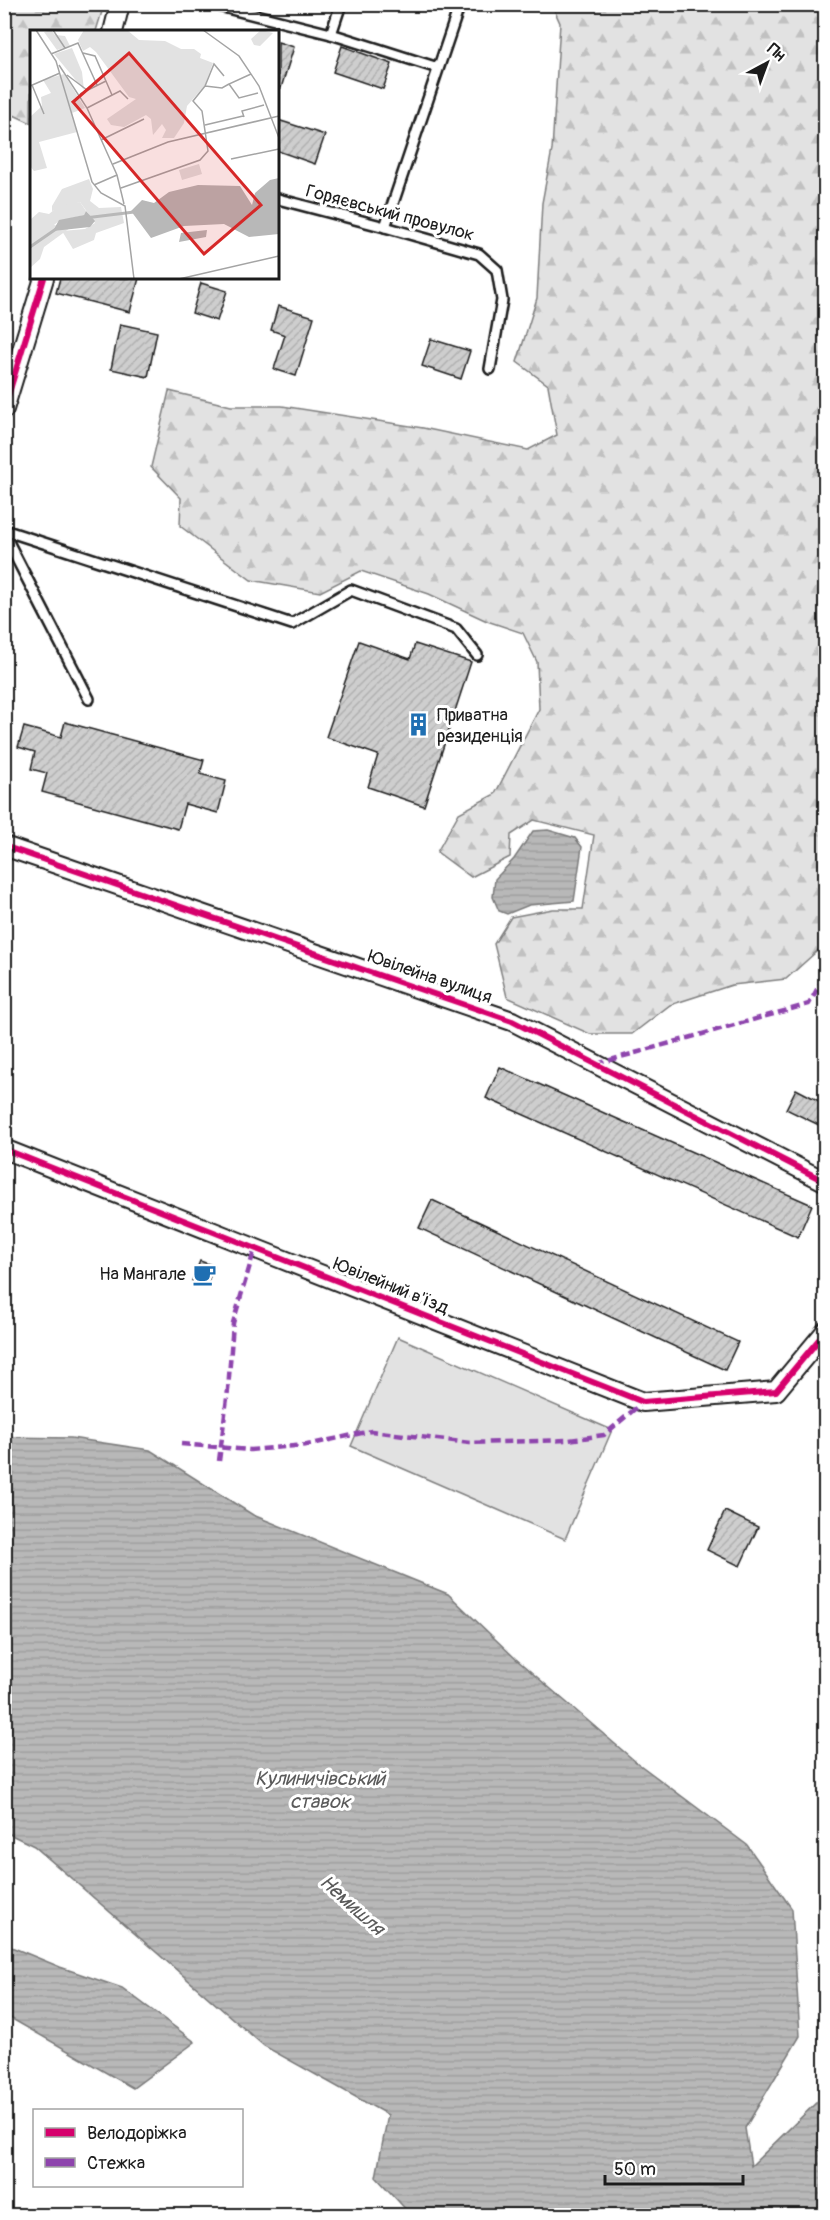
<svg xmlns="http://www.w3.org/2000/svg" width="830" height="2220" font-family="Pangolin,sans-serif">
  <style>
    .forest { fill: url(#forest-firs); stroke: #7f7f7f; stroke-width: 1.5 }
    .pitch { fill: #e2e2e2; stroke: #7f7f7f; stroke-width: 1.5 }
    .water { fill: url(#water-rules); stroke: #7a7a7a; stroke-width: 1.5 }
    .building { fill: url(#building-hatch); stroke: #1c1c1c; stroke-width: 1.5 }
    .lines { fill: none; stroke-linecap: round; stroke-linejoin: round }
    .service-casing { stroke: #1c1c1c; stroke-width: 14 }
    .minor-casing { stroke: #1c1c1c; stroke-width: 22 }
    .service { stroke: #fff; stroke-width: 9 }
    .minor { stroke: #fff; stroke-width: 18 }
    .quiet { stroke: #8e44ad; stroke-width: 4.5; stroke-dasharray: 9 4.5; stroke-linecap: butt }
    .cycleway-casing { stroke: #fff; stroke-width: 10 }
    .cycleway { stroke: #d6006c; stroke-width: 6 }
    .labels { text-anchor: middle; dominant-baseline: central; stroke-width: 6; stroke-linejoin: round; paint-order: stroke }
    .street-label { font-size: 18px; fill: #1c1c1c; stroke: #fff }
    .poi-label { font-size: 18px; fill: #1c1c1c; stroke: #fff; text-anchor: start }
    .water-label { font-size: 20px; font-style: italic; fill: #5a5a5a; stroke: #fff }
    .inset-river { fill: none; stroke: #b8b8b8; stroke-width: 3 }
    .inset-road { fill: none; stroke: #a4a4a4; stroke-width: 1.5 }
    .view { fill: #d62828; fill-opacity: 0.15; stroke: #d62828; stroke-width: 3 }
    .inset-edge { fill: none; stroke: #1c1c1c; stroke-width: 3 }
  </style>
  <defs>
    <pattern id="forest-firs" width="22" height="20" patternUnits="userSpaceOnUse" patternTransform="scale(1.5)"><rect width="22" height="20" fill="#e2e2e2"/><path d="M5 1l3.5 6h-7zM16 11l3.5 6h-7z" fill="#c1c1c1"/></pattern>
    <pattern id="water-rules" width="6" height="5" patternUnits="userSpaceOnUse" patternTransform="scale(1.5)"><rect width="6" height="5" fill="#b8b8b8"/><path d="M0 2.5h6" fill="none" stroke="#9e9e9e"/></pattern>
    <pattern id="building-hatch" width="6" height="6" patternUnits="userSpaceOnUse" patternTransform="scale(1.5)"><rect width="6" height="6" fill="#cecece"/><path d="M-1 1l2-2M0 6l6-6M5 7l2-2" fill="none" stroke="#b0b0b0"/></pattern>
  </defs>
  <rect width="100%" height="100%" fill="#fff"/>
  <filter id="ink" filterUnits="userSpaceOnUse"><feTurbulence type="fractalNoise" baseFrequency=".0167" numOctaves="2"/><feDisplacementMap in="SourceGraphic" scale="12" xChannelSelector="R" yChannelSelector="G"/><feConvolveMatrix kernelMatrix="1 2 1 2 8 2 1 2 1" color-interpolation-filters="sRGB"/></filter>
  <g filter="url(#ink)">
    <g class="forest">
      <polygon points="5,4 104,5 96,31 32,32 31,123 5,111"/>
      <polygon points="552,5 825,5 825,944 786,979 732,985 670,1005 632,1034 590,1034 507,997 494,944 511,917 553,909 583,909 594,835 534,820 511,835 510,857 471,877 437,852 459,813 495,794 539,709 537,662 523,633 487,621 429,594 361,571 320,592 251,580 180,526 181,498 151,467 169,391 231,406 282,406 423,428 528,450 557,435 548,385 517,362 537,298 542,203 552,150 560,23"/>
    </g>
    <polygon class="pitch" points="398,1337 612,1430 565,1539 351,1446"/>
    <g class="water">
      <polygon points="548,830 575,838 582,847 574,901 529,905 507,914 499,911 493,897 495,879 514,859 533,831"/>
      <polygon points="4,1437 71,1438 150,1450 253,1515 448,1594 516,1659 636,1762 747,1845 792,1909 800,2036 745,2128 751,2166 818,2101 825,2098 825,2215 411,2215 376,2177 388,2115 264,2046 34,1846 5,1832"/>
      <polygon points="4,1944 60,1967 122,1988 195,2042 133,2088 5,2015"/>
    </g>
    <g class="building">
      <polygon points="278,42 294,47 281,88 278,88"/>
      <polygon points="342,46 392,64 383,89 333,72"/>
      <polygon points="278,120 325,135 315,164 278,151"/>
      <polygon points="60,278 139,278 130,312 56,293"/>
      <polygon points="201,283 227,291 217,321 192,313"/>
      <polygon points="278,306 314,317 296,376 274,369 285,335 271,330"/>
      <polygon points="120,324 157,332 148,377 111,369"/>
      <polygon points="431,339 470,351 461,379 422,366"/>
      <polygon points="359,641 410,659 415,644 471,662 424,806 368,787 378,755 326,737"/>
      <polygon points="65,722 204,760 200,774 226,781 218,813 185,804 178,829 42,792 47,773 31,769 35,752 18,747 24,727 61,737"/>
      <polygon points="500,1067 812,1205 798,1237 486,1098"/>
      <polygon points="796,1089 825,1104 825,1128 786,1109"/>
      <polygon points="432,1200 738,1342 725,1370 419,1228"/>
      <polygon points="200,1261 214,1266 206,1286 192,1281"/>
      <polygon points="725,1511 758,1527 740,1566 707,1550"/>
    </g>
    <g class="lines">
      <defs>
        <g id="service">
          <polyline points="211,4 331,34 438,68"/>
          <polyline points="331,34 341,4"/>
          <polyline points="278,199 385,227 479,254 497,270 502,300 490,369"/>
          <polyline points="385,227 460,4"/>
          <polyline points="4,530 292,624 351,590 456,629 477,655"/>
          <polyline points="4,534 89,699"/>
        </g>
        <g id="minor">
          <polyline points="113,32 120,4"/>
          <polyline points="4,409 44,278"/>
          <polyline points="4,846 512,1021 826,1182"/>
          <polyline points="4,1149 643,1402 776,1391 826,1331"/>
        </g>
      </defs>
      <use href="#service" class="service-casing"/>
      <use href="#minor" class="minor-casing"/>
      <use href="#service" class="service"/>
      <use href="#minor" class="minor"/>
      <g class="quiet">
        <polyline points="596,1064 809,1004 826,973"/>
        <polyline points="181,1444 250,1450 307,1445 371,1431 470,1443 569,1440 604,1435 643,1402"/>
        <polyline points="219,1461 228,1390 233,1323 255,1248"/>
      </g>
      <defs>
        <g id="cycleway">
          <polyline points="4,409 44,278"/>
          <polyline points="4,846 512,1021 826,1182"/>
          <polyline points="4,1149 643,1402 776,1391 826,1331"/>
        </g>
      </defs>
      <use href="#cycleway" class="cycleway-casing"/>
      <use href="#cycleway" class="cycleway"/>
    </g>
  </g>
  <defs>
    <symbol id="building-bare" viewBox="-9 -9 18 18"><path d="M-4-6H4V6H1V3H-1V6H-4ZM-2.5-4.3h1.7v1.8h-1.7ZM.8-4.3h1.7v1.8H.8ZM-2.5-1h1.7V.8h-1.7ZM.8-1h1.7V.8H.8Z" fill="#1f6fb2" stroke="#fff" stroke-width="2.5" paint-order="stroke"/></symbol>
    <symbol id="cafe-bare" viewBox="-9 -9 18 18"><path d="M-5.5-4.5H6V0H3Q3 3.5 0 3.5H-2.5Q-5.5 3.5-5.5 0ZM3-3.2v2h1.7v-2ZM-6 4.5H4V6H-6Z" fill="#1f6fb2" stroke="#fff" stroke-width="2.5" paint-order="stroke"/></symbol>
  </defs>
  <g fill-rule="evenodd">
    <use href="#building-bare" x="402" y="708" width="33" height="33"/>
    <use href="#cafe-bare" x="188" y="1258" width="33" height="33"/>
  </g>
  <g class="labels">
    <g class="street-label">
      <text transform="translate(390 213) rotate(15)">Горяєвський провулок</text>
      <text transform="translate(430 977) rotate(19)">Ювілейна вулиця</text>
      <text transform="translate(391 1286) rotate(22)">Ювілейний в'їзд</text>
    </g>
    <g class="poi-label">
      <text x="437" y="715">Приватна<tspan x="437" dy="21">резиденція</tspan></text>
      <text x="186" y="1274" text-anchor="end">На Мангале</text>
    </g>
    <g class="water-label">
      <text x="320" y="1778">Кулиничівський<tspan x="320" dy="23">ставок</tspan></text>
      <text transform="translate(352 1905) rotate(42)">Немишля</text>
    </g>
  </g>
  <g transform="translate(30 30)">
    <rect width="249" height="249" fill="#fff"/>
    <path d="M21 0 25 5 35 6 40 16 27 20 14 2ZM54 0H97L109 10 135 11 151 19H164L171 24 170 28 183 33 175 55 157 76 154 93 144 108H132L136 100 132 94 123 105 121 89 116 85 94 97 81 95 77 89 106 69 99 67 66 22 60 17 53 21 48 10ZM42 18 52 42 54 60 24 24ZM34 44 55 78 42 83 47 102 9 112 17 138 4 141 0 136V87L12 76 11 67 21 63 13 50ZM59 149 63 159 60 171 69 178 91 177 94 193 66 203 64 210 43 219 32 201 55 199 65 193 50 172 22 181V176L32 159Z" fill="#e2e2e2"/>
    <path d="M50 172 56 181 54 185 29 191 24 195 40 198 14 217 10 229 0 238V190L9 182 19 184 30 175Z" fill="#e2e2e2"/>
    <path d="M231 0 243 3 230 16 224 15 221 9ZM169 134 172 144 152 150 149 140Z" fill="#e2e2e2"/>
    <path d="M249 148V204L219 207 194 194 154 196 121 208 101 181 112 170 124 173 139 162 168 155 210 156 222 175 225 163 240 150ZM56 181 65 191 60 197 23 201 29 190 54 185ZM177 200 176 207 149 212 151 203Z" fill="#b8b8b8"/>
    <path class="inset-river" d="M55 188 104 182M0 217 26 199"/>
    <path class="inset-road" d="M6 0 26 31 62 152 71 163 95 176 104 249M23 0 35 18M173 0 209 26 229 56 249 108M53 23 65 26 82 65M21 24 48 13 67 55M29 35 57 78 87 145 94 174M221 44 199 54 209 68 228 63M37 45 57 60M2 55 14 84M0 56 30 43M175 56 192 58 199 54M50 64 76 51M57 78 90 61 98 69M214 87 212 81 234 75M175 95 213 86M71 110 114 89M201 129 249 119M83 134 138 112 249 86M64 155 87 145M91 158 170 130 178 121 172 81 163 71 175 56 184 34 194 46M149 249 249 226"/>
    <path class="view" d="M99 23 231 175 174 224 43 72Z"/>
    <rect width="249" height="249" class="inset-edge"/>
  </g>
  <rect width="830" height="2220" fill="none" stroke="#fff" stroke-width="24"/>
  <rect x="12" y="12" width="806" height="2196" fill="none" stroke="#1c1c1c" stroke-width="2" filter="url(#ink)"/>
  <rect x="33" y="2109" width="210" height="78" fill="#ffffff" stroke="#a4a4a4" stroke-width="1.5"/>
  <rect x="45" y="2128" width="30" height="9" fill="#d6006c" stroke="#a4a4a4" stroke-width="1.5"/>
  <text x="87" y="2139" font-size="18" fill="#1c1c1c">Велодоріжка</text>
  <rect x="45" y="2158" width="30" height="9" fill="#8e44ad" stroke="#a4a4a4" stroke-width="1.5"/>
  <text x="87" y="2169" font-size="18" fill="#1c1c1c">Стежка</text>
  <g transform="translate(767 63) rotate(41)" stroke="#ffffff" stroke-width="4.5" paint-order="stroke">
  <path d="M0-4.5L10 22L0 15L-10 22Z" fill="#1c1c1c"/>
  <text y="-9" font-size="16" font-weight="bold" text-anchor="middle" fill="#1c1c1c">Пн</text>
  </g>
  <path d="M605 2175v9h138v-9" fill="none" stroke="#1c1c1c" stroke-width="3"/>
  <text x="614" y="2175" font-size="18" fill="#1c1c1c" stroke="#ffffff" stroke-width="4.5" paint-order="stroke">50 m</text>
</svg>
